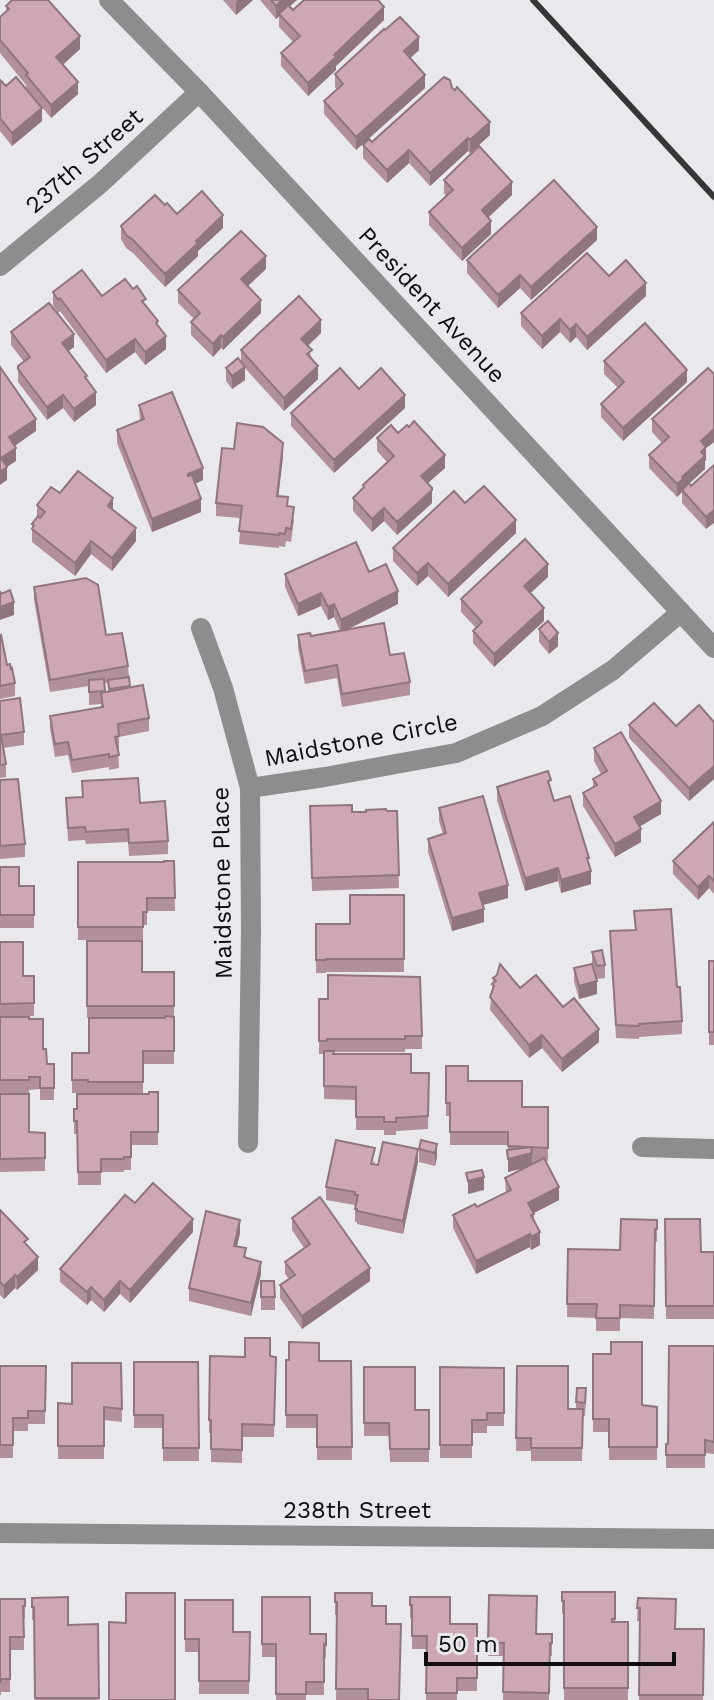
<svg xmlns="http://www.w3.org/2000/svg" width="714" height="1700" font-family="'Work Sans',sans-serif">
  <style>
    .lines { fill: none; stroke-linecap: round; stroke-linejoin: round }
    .street { stroke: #8d8d8f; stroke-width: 20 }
    .rail { stroke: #363638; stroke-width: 6 }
    .wall { fill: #b1909b; fill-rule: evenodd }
    .shaded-wall { fill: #90757e }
    .building { fill: #cea7b4; stroke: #90757e; stroke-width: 2 }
    .labels { text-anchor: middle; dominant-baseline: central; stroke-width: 8; stroke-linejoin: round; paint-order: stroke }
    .street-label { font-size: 24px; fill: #0e0e10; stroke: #e8e8ed }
  </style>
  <rect width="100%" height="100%" fill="#e8e8ed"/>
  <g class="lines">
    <g class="street">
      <polyline points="109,0 199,92 714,648"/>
      <polyline points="0,266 101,183 199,92"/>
      <polyline points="201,628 223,688 250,788 251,930 248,1143"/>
      <polyline points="250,788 325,777 456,753 542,716 613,670 681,612"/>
      <polyline points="642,1147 714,1149"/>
      <polyline points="0,1533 714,1539"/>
    </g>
    <polyline class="rail" points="533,0 714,197"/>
  </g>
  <g class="wall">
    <polygon points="223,0 253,0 236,15"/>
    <polygon points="260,0 297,0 289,6 293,10 384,20 336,66 336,70 308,96 281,66 281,53 293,42 279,27 279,16 276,19"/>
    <polygon points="6,6 80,49 63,65 78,94 51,118 26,88 26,85 0,53 0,17 6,12"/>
    <polygon points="419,50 410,58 425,88 356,150 324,114 324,101 337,90 335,87 335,74"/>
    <polygon points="0,80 42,121 12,146 0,131"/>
    <polygon points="452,88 490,135 470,153 468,151 430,186 409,163 387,183 363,158 363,145 372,142"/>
    <polygon points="444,180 512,195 488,218 491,234 462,261 429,225 429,212 446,196 444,193"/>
    <polygon points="165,205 177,214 223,228 198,251 198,256 165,287 133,253 126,248 121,239 121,226"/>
    <polygon points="597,240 531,300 520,288 498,308 467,273 467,260"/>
    <polygon points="266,269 248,286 261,313 223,350 221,348 213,357 191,335 191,322 194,319 178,303 178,290"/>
    <polygon points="609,276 646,296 587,350 576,337 570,343 560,332 542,349 521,326 521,313"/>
    <polygon points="53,292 102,296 146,305 158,325 166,349 145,365 135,352 106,373 60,311 58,313 53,305"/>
    <polygon points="11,332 74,347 68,351 87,380 96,405 74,422 63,408 47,420 18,382 18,366 24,362 11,345"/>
    <polygon points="321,333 308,346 318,379 284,411 245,368 245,380 232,389 226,381 226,368 241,361 241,350"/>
    <polygon points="604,361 687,382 623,441 601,417 601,404 618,388 604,374"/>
    <polygon points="714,374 714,442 706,448 706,460 705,461 705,469 689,484 691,486 714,465 706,529 682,503 682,492 677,497 649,468 649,455 662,443 652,432 652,419"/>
    <polygon points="359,389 405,408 334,473 291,426 291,413"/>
    <polygon points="139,405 203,480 195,484 201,512 152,532 117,443 117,430 140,421"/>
    <polygon points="398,433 445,468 428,483 432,501 432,503 397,535 384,521 372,532 353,511 353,498 363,489 363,485 387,462 377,451 377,438"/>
    <polygon points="283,456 278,496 288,506 294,520 291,542 286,541 285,547 279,546 279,548 239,544 241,518 216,516 216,503"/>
    <polygon points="60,493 113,510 136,541 112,571 91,554 75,576 32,542 32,524 37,517 37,505"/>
    <polygon points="465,503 516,533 448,597 428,576 417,586 393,561 393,548"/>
    <polygon points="369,572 398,604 347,630 390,655 410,682 410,695 342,707 337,678 305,684 298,648 298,635 311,636 340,631 334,617 328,620 321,606 298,616 285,587 285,574"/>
    <polygon points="548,577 530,593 544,621 494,667 473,643 473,631 476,628 461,612 461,599"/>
    <path d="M34 587 106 635 128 666 130 688 149 718V731L119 737V749H118L119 768 109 770V767L72 773 68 755 55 757 50 729V716L101 707V704L89 705V686L50 692 34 600ZM104 683H108V691L105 692Z"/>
    <polygon points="539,629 558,646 549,654 539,642"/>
    <polygon points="0,636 7,665 15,683 15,696 0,699"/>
    <polygon points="0,701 24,732 24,745 3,748 6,764 6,777 0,778"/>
    <polygon points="714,722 714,779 689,801 629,738 629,725 676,726"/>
    <polygon points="594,748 661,814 639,826 641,842 615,857 583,806 583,793 593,787 593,779 601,774 594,761"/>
    <polygon points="0,780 25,844 25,857 0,859"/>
    <polygon points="82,781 140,803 168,841 168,854 129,856 128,842 86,844 85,840 68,841 66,798 82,797"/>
    <polygon points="497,787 551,790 554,801 589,866 591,884 561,893 558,881 525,891 497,800"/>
    <polygon points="310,806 352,812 397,811 399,888 312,891"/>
    <polygon points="439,808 508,898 483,905 484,922 452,931 428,852 428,839 443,834 439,821"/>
    <polygon points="714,822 714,894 709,888 698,900 673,874 673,861"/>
    <polygon points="174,861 175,911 147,911 147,925 143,925 143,940 78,940 78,862 164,862"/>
    <polygon points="0,867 19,886 34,886 34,928 0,928"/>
    <polygon points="404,895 404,972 326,972 326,973 316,973 316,924 350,924"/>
    <polygon points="634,911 677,987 682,1021 682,1034 639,1037 639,1039 616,1038 610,931 635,930"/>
    <polygon points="87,941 142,972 174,972 174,1064 143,1064 143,1094 158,1092 158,1145 131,1145 131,1170 124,1170 124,1172 101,1172 101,1185 78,1185 77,1134 74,1134 74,1109 77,1109 88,1094 88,1093 72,1093 72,1053 89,1053 89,1018 87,1018"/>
    <polygon points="0,942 23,976 34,976 34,1016 0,1017"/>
    <polygon points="592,952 605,965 605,978 597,979 597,994 579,999 574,981 574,968 592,964"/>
    <rect x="709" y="961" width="5" height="84"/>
    <polygon points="493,978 520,988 563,1007 599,1042 562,1072 542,1048 529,1058 490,1010"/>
    <polygon points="319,999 422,1036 422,1049 405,1049 405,1052 334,1052 334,1054 411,1073 429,1073 428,1129 396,1131 396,1135 384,1135 384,1130 356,1130 356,1100 324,1099 324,1054 319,1054"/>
    <polygon points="0,1017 29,1019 43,1049 47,1064 54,1064 54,1100 40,1100 40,1089 29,1090 29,1093 0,1093"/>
    <polygon points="446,1066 468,1081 522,1107 548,1107 548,1161 545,1160 559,1200 534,1213 534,1222 540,1245 531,1250 530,1247 476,1274 453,1228 453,1215 477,1207 506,1193 505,1178 525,1168 508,1172 508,1145 450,1145 450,1116 446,1116"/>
    <polygon points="0,1094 29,1132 45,1133 45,1171 0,1172"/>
    <polygon points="437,1144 437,1157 435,1166 419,1162 419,1149"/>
    <polygon points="375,1161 374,1164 378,1165 418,1162 403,1234 357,1224 357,1222 355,1222 355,1205 326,1200 326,1187"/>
    <polygon points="135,1203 193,1232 130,1303 120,1294 104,1312 91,1300 87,1305 60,1282 60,1269"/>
    <polygon points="0,1210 28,1246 38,1270 17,1290 15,1288 4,1299 0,1295"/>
    <polygon points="292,1218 370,1281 302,1329 280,1298 280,1285 289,1279 285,1274 285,1262 304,1248 292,1230"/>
    <polygon points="665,1219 701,1252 714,1252 714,1319 666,1319"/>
    <polygon points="657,1220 657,1242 655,1242 654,1319 620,1318 620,1331 596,1331 596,1318 567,1317 568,1249 620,1250"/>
    <polygon points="240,1233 237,1246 261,1274 251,1316 189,1301 189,1288"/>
    <polygon points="261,1281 275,1297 275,1310 261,1310"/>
    <polygon points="714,1346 714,1454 705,1453 705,1468 666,1468 666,1444 668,1444"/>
    <polygon points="593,1354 642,1405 657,1407 657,1460 609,1460 609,1432 593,1432"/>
    <polygon points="210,1356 276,1357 274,1437 242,1437 242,1463 211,1462 211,1433 209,1433"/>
    <polygon points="286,1360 351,1361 352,1460 317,1460 317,1428 286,1428"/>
    <polygon points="134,1362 198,1362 199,1461 163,1461 163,1428 134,1428"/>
    <polygon points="121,1363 122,1422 104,1420 104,1459 58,1459 58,1403 72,1404"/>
    <polygon points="0,1366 46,1366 45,1424 28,1424 28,1431 13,1431 13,1458 0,1458"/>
    <polygon points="517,1366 568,1409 576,1409 576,1402 586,1401 585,1416 583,1416 582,1461 531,1461 531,1451 516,1451"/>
    <polygon points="364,1367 415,1410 429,1410 429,1462 390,1462 389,1436 364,1436"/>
    <polygon points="440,1367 504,1368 504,1426 487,1426 487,1433 472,1433 472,1458 440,1458"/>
    <polygon points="562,1592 615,1592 615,1622 628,1622 628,1700 564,1700 564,1614 562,1614"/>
    <polygon points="335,1593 386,1624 399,1700 336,1700 337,1615 335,1615"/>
    <polygon points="489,1595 537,1634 552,1634 552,1656 550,1656 549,1700 503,1700 504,1656 488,1656"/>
    <polygon points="262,1597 310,1634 326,1634 326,1658 324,1657 324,1695 306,1695 306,1700 276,1700 276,1657 262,1657"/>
    <polygon points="410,1597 450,1624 477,1624 477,1691 457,1691 457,1700 426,1700 426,1649 412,1649 412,1618 410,1618"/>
    <polygon points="32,1598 68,1625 98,1624 99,1700 35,1700 34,1620 32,1620"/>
    <polygon points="638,1598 675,1629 704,1629 703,1700 639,1700 640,1621 637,1621"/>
    <polygon points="0,1599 25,1599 25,1619 24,1619 24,1650 10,1650 10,1692 1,1692 1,1695 0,1695"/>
    <polygon points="185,1600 233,1632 250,1632 249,1694 199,1694 199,1652 185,1652"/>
  </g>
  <g class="shaded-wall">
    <polygon points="238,0 253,0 236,15 236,2"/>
    <polygon points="282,0 297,0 276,19 276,6"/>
    <polygon points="384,7 384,20 336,66 336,70 308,96 308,83 334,55"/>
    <polygon points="80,36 80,49 56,70 56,57"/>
    <polygon points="419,37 419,50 404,64 404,51"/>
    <polygon points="425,75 425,88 356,150 356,137"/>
    <polygon points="78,82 78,94 51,118 51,105"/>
    <polygon points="42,108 42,121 12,146 12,133"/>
    <polygon points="490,122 490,135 470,153 470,140"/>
    <polygon points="468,138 468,151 430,186 430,173"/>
    <polygon points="409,150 409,163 387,183 387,170"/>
    <polygon points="512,182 512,195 482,223 482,210"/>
    <polygon points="223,215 223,228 198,251 198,256 165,287 165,274 196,241"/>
    <polygon points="491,221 491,234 462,261 462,248"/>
    <polygon points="597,227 597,240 531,300 531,287"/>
    <polygon points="266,256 266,269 241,292 241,279"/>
    <polygon points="520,275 520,288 498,308 498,295"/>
    <polygon points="646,283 646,296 587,350 587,337"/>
    <polygon points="261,300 261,313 223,350 223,337"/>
    <polygon points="560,319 560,332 542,349 542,336"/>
    <polygon points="321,320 321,333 301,352 301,339"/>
    <polygon points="576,324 576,337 570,343 570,330"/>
    <polygon points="74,334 74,347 62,356 62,343"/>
    <polygon points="221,335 221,348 213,357 213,344"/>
    <polygon points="166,336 166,349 145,365 145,352"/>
    <polygon points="135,339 135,352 106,373 106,360"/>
    <polygon points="318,366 318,379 284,411 284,398"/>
    <polygon points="245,367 245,380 232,389 232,376"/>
    <polygon points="687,370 687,382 623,441 623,428"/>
    <polygon points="96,392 96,405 74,422 74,409"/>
    <polygon points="63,395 63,408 47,420 47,407"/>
    <polygon points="405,395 405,408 334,473 334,460"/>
    <polygon points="36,419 36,431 9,450 9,437"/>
    <polygon points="714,429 714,442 706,448 706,460 705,461 705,469 682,490 682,492 677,497 677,484 682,477 701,441"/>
    <polygon points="283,443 283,456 277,509 277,496"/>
    <polygon points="16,448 16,461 1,471 1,458"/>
    <polygon points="445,455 445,468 421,489 421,476"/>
    <polygon points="7,467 7,480 0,485 0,472"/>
    <polygon points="203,468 203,480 188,487 188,474"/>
    <polygon points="432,488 432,503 397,535 397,522"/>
    <polygon points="113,498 113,511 108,506"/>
    <polygon points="201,499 201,512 152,532 152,519"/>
    <polygon points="384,508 384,521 372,532 372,519"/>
    <polygon points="714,510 714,523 706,529 706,517"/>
    <polygon points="516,520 516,533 448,597 448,584"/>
    <polygon points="136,528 136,541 112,571 112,558"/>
    <polygon points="91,541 91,554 75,576 75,563"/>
    <polygon points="428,563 428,576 417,586 417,573"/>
    <polygon points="548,564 548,577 524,599 524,586"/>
    <polygon points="398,591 398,604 341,632 341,620"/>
    <polygon points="321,593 321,606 298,616 298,604"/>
    <polygon points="14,602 14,615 0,620 0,607"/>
    <polygon points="334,604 334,617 328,620 328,607"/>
    <polygon points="544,608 544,621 494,667 494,654"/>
    <polygon points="558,633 558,646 549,654 549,642"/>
    <polygon points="714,766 714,779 689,801 689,788"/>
    <polygon points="661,801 661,814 634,830 634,817"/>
    <polygon points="641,829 641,842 615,857 615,844"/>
    <polygon points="558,868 558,881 525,891 525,878"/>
    <polygon points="591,871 591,884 561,893 561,880"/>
    <polygon points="709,876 709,888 698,900 698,887"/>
    <polygon points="508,885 508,898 479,906 479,893"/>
    <polygon points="484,909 484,922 452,931 452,918"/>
    <polygon points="597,981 597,994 579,999 579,986"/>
    <polygon points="599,1029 599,1042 562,1072 562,1059"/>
    <polygon points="542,1035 542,1048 529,1058 529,1045"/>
    <polygon points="437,1144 437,1157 435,1166 435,1153"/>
    <polygon points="418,1149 418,1162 403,1234 403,1221"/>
    <polygon points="532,1153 532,1166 508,1172 508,1159"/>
    <polygon points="484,1177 484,1190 468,1194 468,1181"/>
    <polygon points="559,1187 559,1200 528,1216 528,1203"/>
    <polygon points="193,1219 193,1232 130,1303 130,1290"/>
    <polygon points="240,1220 240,1233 234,1259 234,1246"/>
    <polygon points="540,1232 540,1245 531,1250 531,1237"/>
    <polygon points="530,1234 530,1247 476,1274 476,1261"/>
    <polygon points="38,1257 38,1270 17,1290 17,1277"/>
    <polygon points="261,1262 261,1274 251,1316 251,1303"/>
    <polygon points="370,1268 370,1281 302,1329 302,1316"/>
    <polygon points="15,1275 15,1288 4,1299 4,1286"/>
    <polygon points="120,1281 120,1294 104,1312 104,1300"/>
    <polygon points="91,1287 91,1300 87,1305 87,1292"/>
  </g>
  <g class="building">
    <polygon points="12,0 48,0 80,36 56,57 78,82 51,105 26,75 28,73 0,40 0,17 9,9 6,6"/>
    <polygon points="271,0 282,0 276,6"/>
    <polygon points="304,0 378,0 384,7 334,55 336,57 308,83 281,53 300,36 279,14 288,5 293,10"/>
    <polygon points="400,17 419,37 404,51 425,75 356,137 324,101 343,84 335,74 384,29 385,30"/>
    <polygon points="16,77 42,108 12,133 0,118 0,80 6,86"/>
    <polygon points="444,77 450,80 452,88 455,90 457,87 490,122 470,140 468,138 430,173 409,150 387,170 363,145 369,139 372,142"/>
    <polygon points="479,146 512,182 482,210 491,221 462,248 429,212 453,190 444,180"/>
    <polygon points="554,180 597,227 531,287 520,275 498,295 467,260"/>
    <polygon points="202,191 223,215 196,241 198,243 165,274 133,240 126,235 121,226 155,195 165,205 167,203 177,214"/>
    <polygon points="241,231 266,256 241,279 261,300 223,337 221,335 213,344 191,322 200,313 178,290"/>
    <polygon points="587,253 609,276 626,260 646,283 587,337 576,324 570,330 560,319 542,336 521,313"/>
    <polygon points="82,270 102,296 125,279 133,289 137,286 146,299 142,301 158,321 156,323 166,336 145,352 135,339 106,360 60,298 58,300 53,292"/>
    <polygon points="299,296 321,320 301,339 312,350 307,354 318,366 284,398 241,350"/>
    <polygon points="49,303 74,334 62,343 87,376 85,377 96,392 74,409 63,395 47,407 18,369 18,366 30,357 11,332"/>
    <polygon points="645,323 687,370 623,428 601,404 624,382 604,361"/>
    <polygon points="238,358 245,367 232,376 226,368"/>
    <polygon points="0,367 36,419 9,437 16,448 1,458 7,467 0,472"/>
    <polygon points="340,368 359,389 381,368 405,395 334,460 291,413"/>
    <polygon points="708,368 714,374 714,429 701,441 706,447 701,452 705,456 682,477 683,479 677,484 649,455 669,437 652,419"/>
    <polygon points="172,392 203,468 188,474 188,476 192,475 201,499 152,519 117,430 144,419 139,405"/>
    <polygon points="414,421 445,455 421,476 432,488 432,490 397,522 384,508 372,519 353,498 364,487 363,485 394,456 377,438 391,425 398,433 407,425 409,427"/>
    <polygon points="237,423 263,427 283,443 277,496 288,497 287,506 294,507 291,529 286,528 285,534 279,533 279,535 239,531 242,506 216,503 222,448 234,449"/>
    <polygon points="714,465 714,510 706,517 682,490 689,483 691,486"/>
    <polygon points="78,471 113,498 108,506 136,528 112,558 91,541 75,563 32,529 34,525 32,524 38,516 40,518 45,512 37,505 51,487 60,493"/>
    <polygon points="484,486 516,520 448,584 428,563 417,573 393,548 454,491 465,503"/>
    <polygon points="525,539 548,564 524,586 544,608 494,654 473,631 482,622 461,599"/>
    <polygon points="356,542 369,572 386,564 398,591 341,620 334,604 328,607 321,593 298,604 285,574"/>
    <polygon points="86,578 98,585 106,635 122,633 128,666 50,680 34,587"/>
    <polygon points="10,590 14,602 0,607 0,591 1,594"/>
    <polygon points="548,621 558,633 549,642 539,629"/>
    <polygon points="384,623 390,655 404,653 410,682 342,694 337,665 305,671 298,635 310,633 311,636"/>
    <polygon points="1,635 7,665 10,664 11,669 12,668 15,683 0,686 0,636"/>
    <polygon points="129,677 130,686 109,689 108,680"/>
    <polygon points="104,679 105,691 89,692 89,680"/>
    <polygon points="143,685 149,718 118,724 119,736 115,737 119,755 109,757 109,754 72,760 68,742 55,744 50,716 103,707 101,693"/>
    <polygon points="20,698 24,732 1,735 6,764 0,765 0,701"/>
    <polygon points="654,703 676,726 699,705 714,722 714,766 689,788 629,725"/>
    <polygon points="621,732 661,801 634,817 641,829 615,844 583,793 597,785 593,779 607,771 594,748"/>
    <polygon points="548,771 551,780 548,781 554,801 570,796 589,858 587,858 591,871 561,880 558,868 525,878 497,787"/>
    <polygon points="138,778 140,803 165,801 168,841 129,843 128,829 86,832 85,827 68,828 66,798 83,797 82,781"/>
    <polygon points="18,779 25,844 0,846 0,780"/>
    <polygon points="483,796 508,885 479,893 484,909 452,918 428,839 446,833 439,808"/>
    <polygon points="352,805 352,812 366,812 366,810 386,809 387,811 397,811 399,875 312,878 310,806"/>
    <polygon points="714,822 714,881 709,876 698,887 673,861"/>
    <polygon points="164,861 174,861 175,898 147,898 147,912 143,912 143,927 78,927 78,862 164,862"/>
    <polygon points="0,867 19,867 19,886 34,886 34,915 0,915"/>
    <polygon points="350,895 404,895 404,959 326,959 326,960 316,960 316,924 350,924"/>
    <polygon points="671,909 677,987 680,987 682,1021 639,1024 639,1026 616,1025 610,931 636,930 634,911"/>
    <polygon points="87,941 142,941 142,972 174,972 174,1006 87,1006"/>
    <polygon points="0,942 23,942 23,976 34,976 34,1003 0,1004"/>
    <polygon points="602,950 605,965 597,966 592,952"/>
    <rect x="709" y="961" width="5" height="71"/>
    <polygon points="500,964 520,988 536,975 563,1007 574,998 599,1029 562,1059 542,1035 529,1045 490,997 494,986 492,984 496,981 493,978 497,975"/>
    <polygon points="592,964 597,981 579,986 574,968"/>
    <polygon points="328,975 420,977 422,1036 405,1036 405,1039 327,1039 327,1041 319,1041 319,999 328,999"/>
    <polygon points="165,1016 174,1017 174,1051 143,1051 143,1082 88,1082 88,1080 72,1080 72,1053 89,1053 89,1018 165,1018"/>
    <polygon points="0,1017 29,1017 29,1019 43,1019 43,1049 46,1049 47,1064 54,1064 54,1088 40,1088 40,1077 29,1077 29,1080 0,1080"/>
    <polygon points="324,1051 334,1051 333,1054 411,1054 411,1073 429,1073 428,1116 396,1118 396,1122 384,1122 384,1117 356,1117 356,1087 324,1086"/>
    <polygon points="446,1066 468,1066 468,1081 522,1081 522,1107 548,1107 548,1148 508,1146 508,1132 450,1132 450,1103 446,1103"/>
    <polygon points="149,1092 158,1092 158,1132 131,1132 131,1157 124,1157 124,1159 101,1159 101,1172 78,1172 77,1121 74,1121 74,1109 77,1109 77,1094 149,1094"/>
    <polygon points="0,1094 29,1094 29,1132 45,1133 45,1158 0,1159"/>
    <polygon points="336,1140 375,1148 371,1164 378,1165 383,1142 418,1149 403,1221 357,1211 357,1209 355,1209 358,1195 355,1195 355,1192 326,1187"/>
    <polygon points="421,1140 437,1144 435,1153 419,1149"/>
    <polygon points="531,1147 532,1153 508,1159 507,1150"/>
    <polygon points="544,1158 559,1187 528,1203 534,1214 531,1215 540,1232 531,1237 530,1234 476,1261 453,1215 475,1204 477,1207 511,1190 505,1178"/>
    <polygon points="482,1170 484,1177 468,1181 466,1173"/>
    <polygon points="153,1183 193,1219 130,1290 120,1281 104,1300 91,1287 87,1292 60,1269 125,1195 135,1203"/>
    <polygon points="320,1197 370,1268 302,1316 280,1285 295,1275 285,1262 310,1244 292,1218"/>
    <polygon points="0,1210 28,1239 24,1242 38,1257 17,1277 15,1275 4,1286 0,1282"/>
    <polygon points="206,1211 240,1220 234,1246 246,1248 244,1257 261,1262 251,1303 189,1288"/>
    <polygon points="621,1219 657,1220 657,1229 655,1229 654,1306 620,1305 620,1318 596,1318 597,1304 567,1304 568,1249 620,1250"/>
    <polygon points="665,1219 700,1219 701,1252 714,1252 714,1306 666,1306"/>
    <polygon points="261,1281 274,1281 275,1297 261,1297"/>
    <polygon points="245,1338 270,1338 270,1356 276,1357 274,1425 242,1424 242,1450 211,1449 211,1420 209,1420 210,1356 245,1357"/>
    <polygon points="289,1342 319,1343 319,1361 351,1361 352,1447 317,1447 317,1415 286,1415 286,1360 289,1360"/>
    <polygon points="611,1342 642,1342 642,1405 657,1407 657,1447 609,1447 609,1419 593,1419 593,1354 611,1354"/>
    <polygon points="669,1346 714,1346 714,1442 705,1440 705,1455 666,1455 666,1444 668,1444"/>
    <polygon points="134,1362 198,1362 199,1448 163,1448 163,1415 134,1415"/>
    <polygon points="72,1363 121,1363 122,1409 104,1407 104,1446 58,1446 58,1403 72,1404"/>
    <polygon points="0,1366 46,1366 45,1411 28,1411 28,1418 13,1418 13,1445 0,1445"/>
    <polygon points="517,1366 568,1366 568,1409 583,1409 582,1448 531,1448 531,1438 516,1438"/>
    <polygon points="364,1367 415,1367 415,1410 429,1410 429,1449 390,1449 389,1423 364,1423"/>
    <polygon points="440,1367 504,1368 504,1413 487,1413 487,1420 472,1420 472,1445 440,1445"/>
    <polygon points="577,1388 586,1388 585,1403 576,1402"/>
    <polygon points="562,1592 615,1592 615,1619 612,1619 612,1622 628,1622 628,1688 564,1688 564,1601 562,1601"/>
    <polygon points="126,1593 175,1593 175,1700 109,1700 109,1622 126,1623"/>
    <polygon points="335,1593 372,1593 372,1606 386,1606 386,1624 401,1624 399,1700 368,1700 368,1689 336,1689 337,1602 335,1602"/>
    <polygon points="489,1595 537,1596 536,1634 552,1634 552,1643 550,1643 549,1693 503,1692 504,1643 488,1643"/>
    <polygon points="68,1597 68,1625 98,1624 99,1698 35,1698 34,1607 32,1607 32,1598"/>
    <polygon points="262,1597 310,1597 310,1634 326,1634 326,1645 324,1644 324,1682 306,1682 306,1694 276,1694 276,1644 262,1644"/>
    <polygon points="410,1597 450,1597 450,1624 477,1624 477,1678 457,1678 457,1693 426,1693 427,1636 412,1636 412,1605 410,1605"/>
    <polygon points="638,1598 676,1599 675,1629 704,1629 703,1695 639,1695 640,1608 637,1608"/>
    <polygon points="0,1599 25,1599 25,1606 23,1606 24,1637 10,1637 10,1679 1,1679 1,1682 0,1682"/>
    <polygon points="185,1600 233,1600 233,1632 250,1632 249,1681 199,1681 199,1639 185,1639"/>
  </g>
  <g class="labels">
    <g class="street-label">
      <text transform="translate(84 161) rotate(-41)">237th Street</text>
      <text transform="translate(432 305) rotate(47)">President Avenue</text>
      <text transform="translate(361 740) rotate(-11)">Maidstone Circle</text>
      <text transform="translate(222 883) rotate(-91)">Maidstone Place</text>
      <text x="357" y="1510">238th Street</text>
    </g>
  </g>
  <path d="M426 1652v12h248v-12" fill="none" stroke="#0e0e10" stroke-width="4"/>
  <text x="438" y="1652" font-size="24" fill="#0e0e10" stroke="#e8e8ed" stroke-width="6" paint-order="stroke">50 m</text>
</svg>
